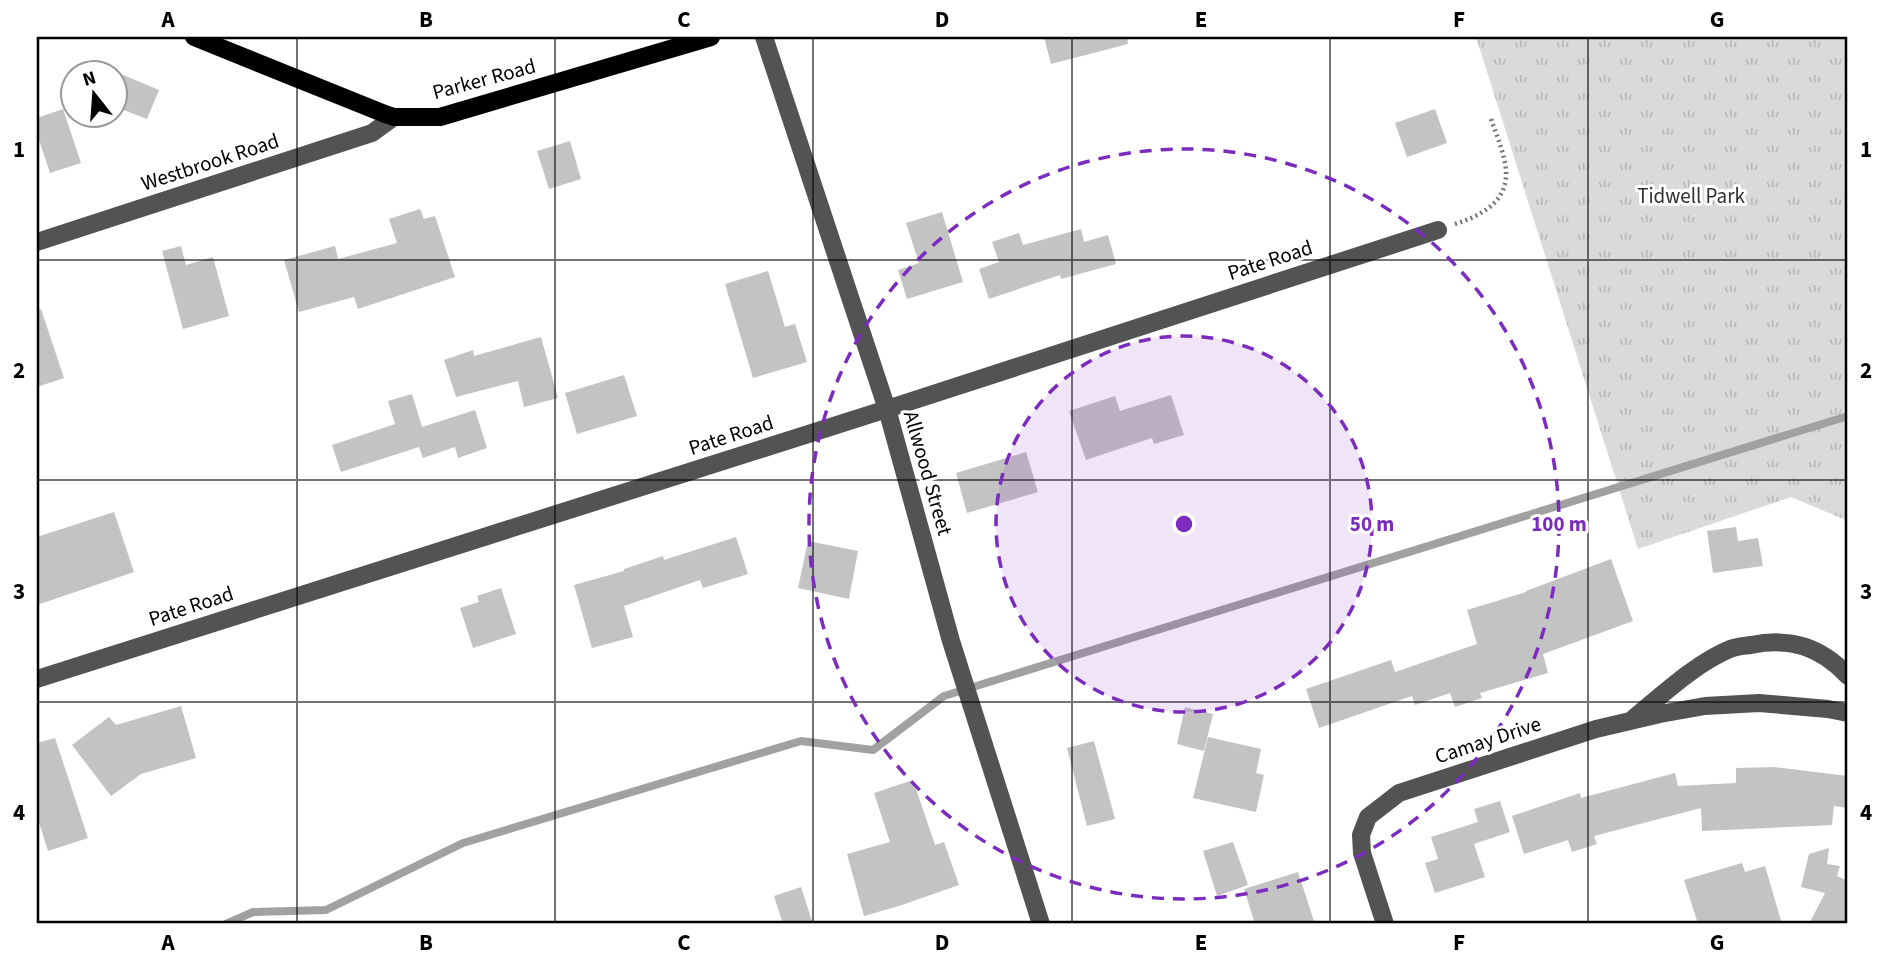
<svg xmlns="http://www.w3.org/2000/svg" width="1885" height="961" font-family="'Source Sans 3',sans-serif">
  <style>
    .park { fill: url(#park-tufts) }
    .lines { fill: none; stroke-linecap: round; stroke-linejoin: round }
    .stream { stroke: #a1a1a1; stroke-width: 8 }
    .building { fill: #c3c3c3 }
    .path { stroke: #757575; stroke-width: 4.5; stroke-dasharray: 2 3.5; stroke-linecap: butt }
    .minor { stroke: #535353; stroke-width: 18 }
    .major { stroke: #000; stroke-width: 18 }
    .grid { fill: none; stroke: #000; stroke-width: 2; stroke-opacity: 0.55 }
    .ring { fill: none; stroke: #7b2cbf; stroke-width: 3.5; stroke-dasharray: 12 9 }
    .labels { text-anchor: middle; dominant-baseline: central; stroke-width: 6; stroke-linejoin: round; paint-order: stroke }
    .street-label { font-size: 21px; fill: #000; stroke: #fff }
    .park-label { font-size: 21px; fill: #313131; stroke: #fff }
    .centre { fill: #7b2cbf; stroke: #fff; stroke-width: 3.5 }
    .ring-label { font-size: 21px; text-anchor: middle; font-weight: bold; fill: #7b2cbf; stroke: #fff; stroke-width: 6; stroke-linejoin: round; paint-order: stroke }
    .neatline { fill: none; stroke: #000; stroke-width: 2.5 }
    .grid-label { font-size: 23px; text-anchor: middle; font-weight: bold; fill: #000 }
  </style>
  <defs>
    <pattern id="park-tufts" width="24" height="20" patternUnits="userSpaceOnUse" patternTransform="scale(1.75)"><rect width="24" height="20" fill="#dadada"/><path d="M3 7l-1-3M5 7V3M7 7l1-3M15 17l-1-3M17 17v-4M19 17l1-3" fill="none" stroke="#b9b9b9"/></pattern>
  </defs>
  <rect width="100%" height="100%" fill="#fff"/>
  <polygon class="park" points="1476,37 1848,37 1848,521 1791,497 1638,549"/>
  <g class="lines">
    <polyline class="stream" points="226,924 253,912 326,910 463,843 801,741 873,750 944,696 1848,416"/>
  </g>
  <g class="building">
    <polygon points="1044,37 1127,37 1128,44 1051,64"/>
    <polygon points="116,72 159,90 147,119 116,107"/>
    <polygon points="63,109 81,163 50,173 37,134 37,118"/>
    <polygon points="1435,109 1447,143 1407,157 1395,123"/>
    <polygon points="570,141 581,179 549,189 537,151"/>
    <polygon points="420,209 424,219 435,216 455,277 358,309 354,297 299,312 284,260 335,246 338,259 397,243 389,219"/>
    <polygon points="942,212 963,282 907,299 898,270 919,263 906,223"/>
    <polygon points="1081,229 1084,242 1108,235 1116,264 1061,279 1060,275 989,299 979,269 999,262 992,242 1019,233 1023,245"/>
    <polygon points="181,246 186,265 213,257 229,316 183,329 162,251"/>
    <polygon points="768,271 785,327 795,324 807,362 753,378 725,284"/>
    <polygon points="37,309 41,309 64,378 37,387"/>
    <polygon points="541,337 558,398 524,407 518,381 456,397 444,360 473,350 474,356"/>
    <polygon points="624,375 637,416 577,434 565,393"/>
    <polygon points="412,394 422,427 475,410 487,448 458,458 455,447 423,458 419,447 341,472 332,445 395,424 388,401"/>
    <polygon points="1171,395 1184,435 1154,444 1152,438 1086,460 1069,411 1115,396 1120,411"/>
    <polygon points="1026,452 1038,492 967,513 956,473"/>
    <polygon points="114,512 134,572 37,605 37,537"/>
    <polygon points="1736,527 1738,541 1758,538 1763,566 1713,573 1707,531"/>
    <polygon points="736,537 748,574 703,588 700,580 624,606 633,637 592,648 574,585 624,571 624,569 663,556 664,560"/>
    <polygon points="808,541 858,551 849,599 798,588"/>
    <polygon points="1611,559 1633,621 1543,654 1548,673 1480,693 1482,698 1455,707 1450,693 1415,705 1412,696 1319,728 1306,689 1391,660 1395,672 1477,644 1467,610 1526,592 1526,591"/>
    <polygon points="501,588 516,634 473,648 460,608 479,602 477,596"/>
    <polygon points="181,706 196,758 141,774 111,796 72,745 109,717 116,725"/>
    <polygon points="1185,707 1213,714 1204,751 1177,744"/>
    <polygon points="1208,737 1261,749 1256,773 1264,775 1256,812 1193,798"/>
    <polygon points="55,738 88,838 48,851 37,816 37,743"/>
    <polygon points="1094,741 1115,819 1087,826 1067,748"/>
    <polygon points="1774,767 1848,776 1848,808 1834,806 1832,825 1702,831 1701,808 1594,836 1597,844 1572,852 1568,840 1524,854 1512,816 1580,793 1581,798 1675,773 1678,786 1736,783 1736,768"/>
    <polygon points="913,780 935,845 944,842 959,885 902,905 864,916 847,854 890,842 874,793"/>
    <polygon points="1500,801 1510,832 1474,844 1485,877 1435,893 1425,863 1438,859 1431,837 1478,822 1474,809"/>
    <polygon points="1233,842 1248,885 1217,896 1203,851"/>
    <polygon points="1829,848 1827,864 1840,866 1837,876 1848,881 1848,924 1809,924 1825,893 1801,887 1809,854"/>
    <polygon points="1742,863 1745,872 1765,866 1782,924 1698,924 1684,880"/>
    <polygon points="1298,872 1315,924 1255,924 1244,889"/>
    <polygon points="801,887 813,924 783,924 774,896"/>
  </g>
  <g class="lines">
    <path class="path" d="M1455 224C1484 215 1512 199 1505 163 1502 147 1495 131 1490 116"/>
    <g class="minor">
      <polyline points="764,37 887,409 951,641 1041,924"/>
      <polyline points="37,242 372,133 394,117"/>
      <polyline points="37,679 887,409 1438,230"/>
      <path d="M1634 718C1662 695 1696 663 1730 649 1737 646 1744 646 1751 645 1791 637 1821 647 1848 676"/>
      <polyline points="1385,924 1362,853 1361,835 1368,817 1399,793 1596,729 1660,714 1705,706 1759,703 1828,709 1848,713"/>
    </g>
    <polyline class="major" points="194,37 385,114 394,117 440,117 711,37"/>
  </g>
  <path class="grid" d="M297 37V924M555 37V924M813 37V924M1072 37V924M1330 37V924M1588 37V924M37 260H1848M37 480H1848M37 702H1848"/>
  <circle cx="1184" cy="524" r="188" fill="#7b2cbf" fill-opacity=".12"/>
  <g class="ring">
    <circle cx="1184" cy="524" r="188"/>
    <circle cx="1184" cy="524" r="375"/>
  </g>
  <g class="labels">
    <g class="street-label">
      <text transform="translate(484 79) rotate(-15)">Parker Road</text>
      <text transform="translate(210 162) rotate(-18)">Westbrook Road</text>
      <text transform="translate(1270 260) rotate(-18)">Pate Road</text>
      <text transform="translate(731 435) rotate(-18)">Pate Road</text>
      <text transform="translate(928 473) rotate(74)">Allwood Street</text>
      <text transform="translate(191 606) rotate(-18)">Pate Road</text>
      <text transform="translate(1488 740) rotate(-18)">Camay Drive</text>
    </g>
    <g class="park-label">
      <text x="1691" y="196">Tidwell Park</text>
    </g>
  </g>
  <circle cx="1184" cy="524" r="10" class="centre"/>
  <g class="ring-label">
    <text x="1372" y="531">50 m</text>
    <text x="1559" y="531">100 m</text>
  </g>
  <rect width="1885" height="961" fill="none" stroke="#ffffff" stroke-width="77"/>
  <g transform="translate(94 94) rotate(343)"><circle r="33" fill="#ffffff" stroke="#999999" stroke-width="2"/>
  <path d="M0-5L12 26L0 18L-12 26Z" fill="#000000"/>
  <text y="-10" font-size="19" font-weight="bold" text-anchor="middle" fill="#000000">N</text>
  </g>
  <rect x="38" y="38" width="1808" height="884" class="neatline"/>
  <g class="grid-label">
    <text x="168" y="27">A</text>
    <text x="426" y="27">B</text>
    <text x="684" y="27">C</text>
    <text x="942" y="27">D</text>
    <text x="1201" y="27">E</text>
    <text x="1459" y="27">F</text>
    <text x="1717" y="27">G</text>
    <text x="19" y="157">1</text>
    <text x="1866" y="157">1</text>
    <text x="19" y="378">2</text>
    <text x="1866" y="378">2</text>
    <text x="19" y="599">3</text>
    <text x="1866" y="599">3</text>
    <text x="19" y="820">4</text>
    <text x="1866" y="820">4</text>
    <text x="168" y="950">A</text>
    <text x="426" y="950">B</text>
    <text x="684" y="950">C</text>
    <text x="942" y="950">D</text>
    <text x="1201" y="950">E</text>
    <text x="1459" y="950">F</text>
    <text x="1717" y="950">G</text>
  </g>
</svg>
